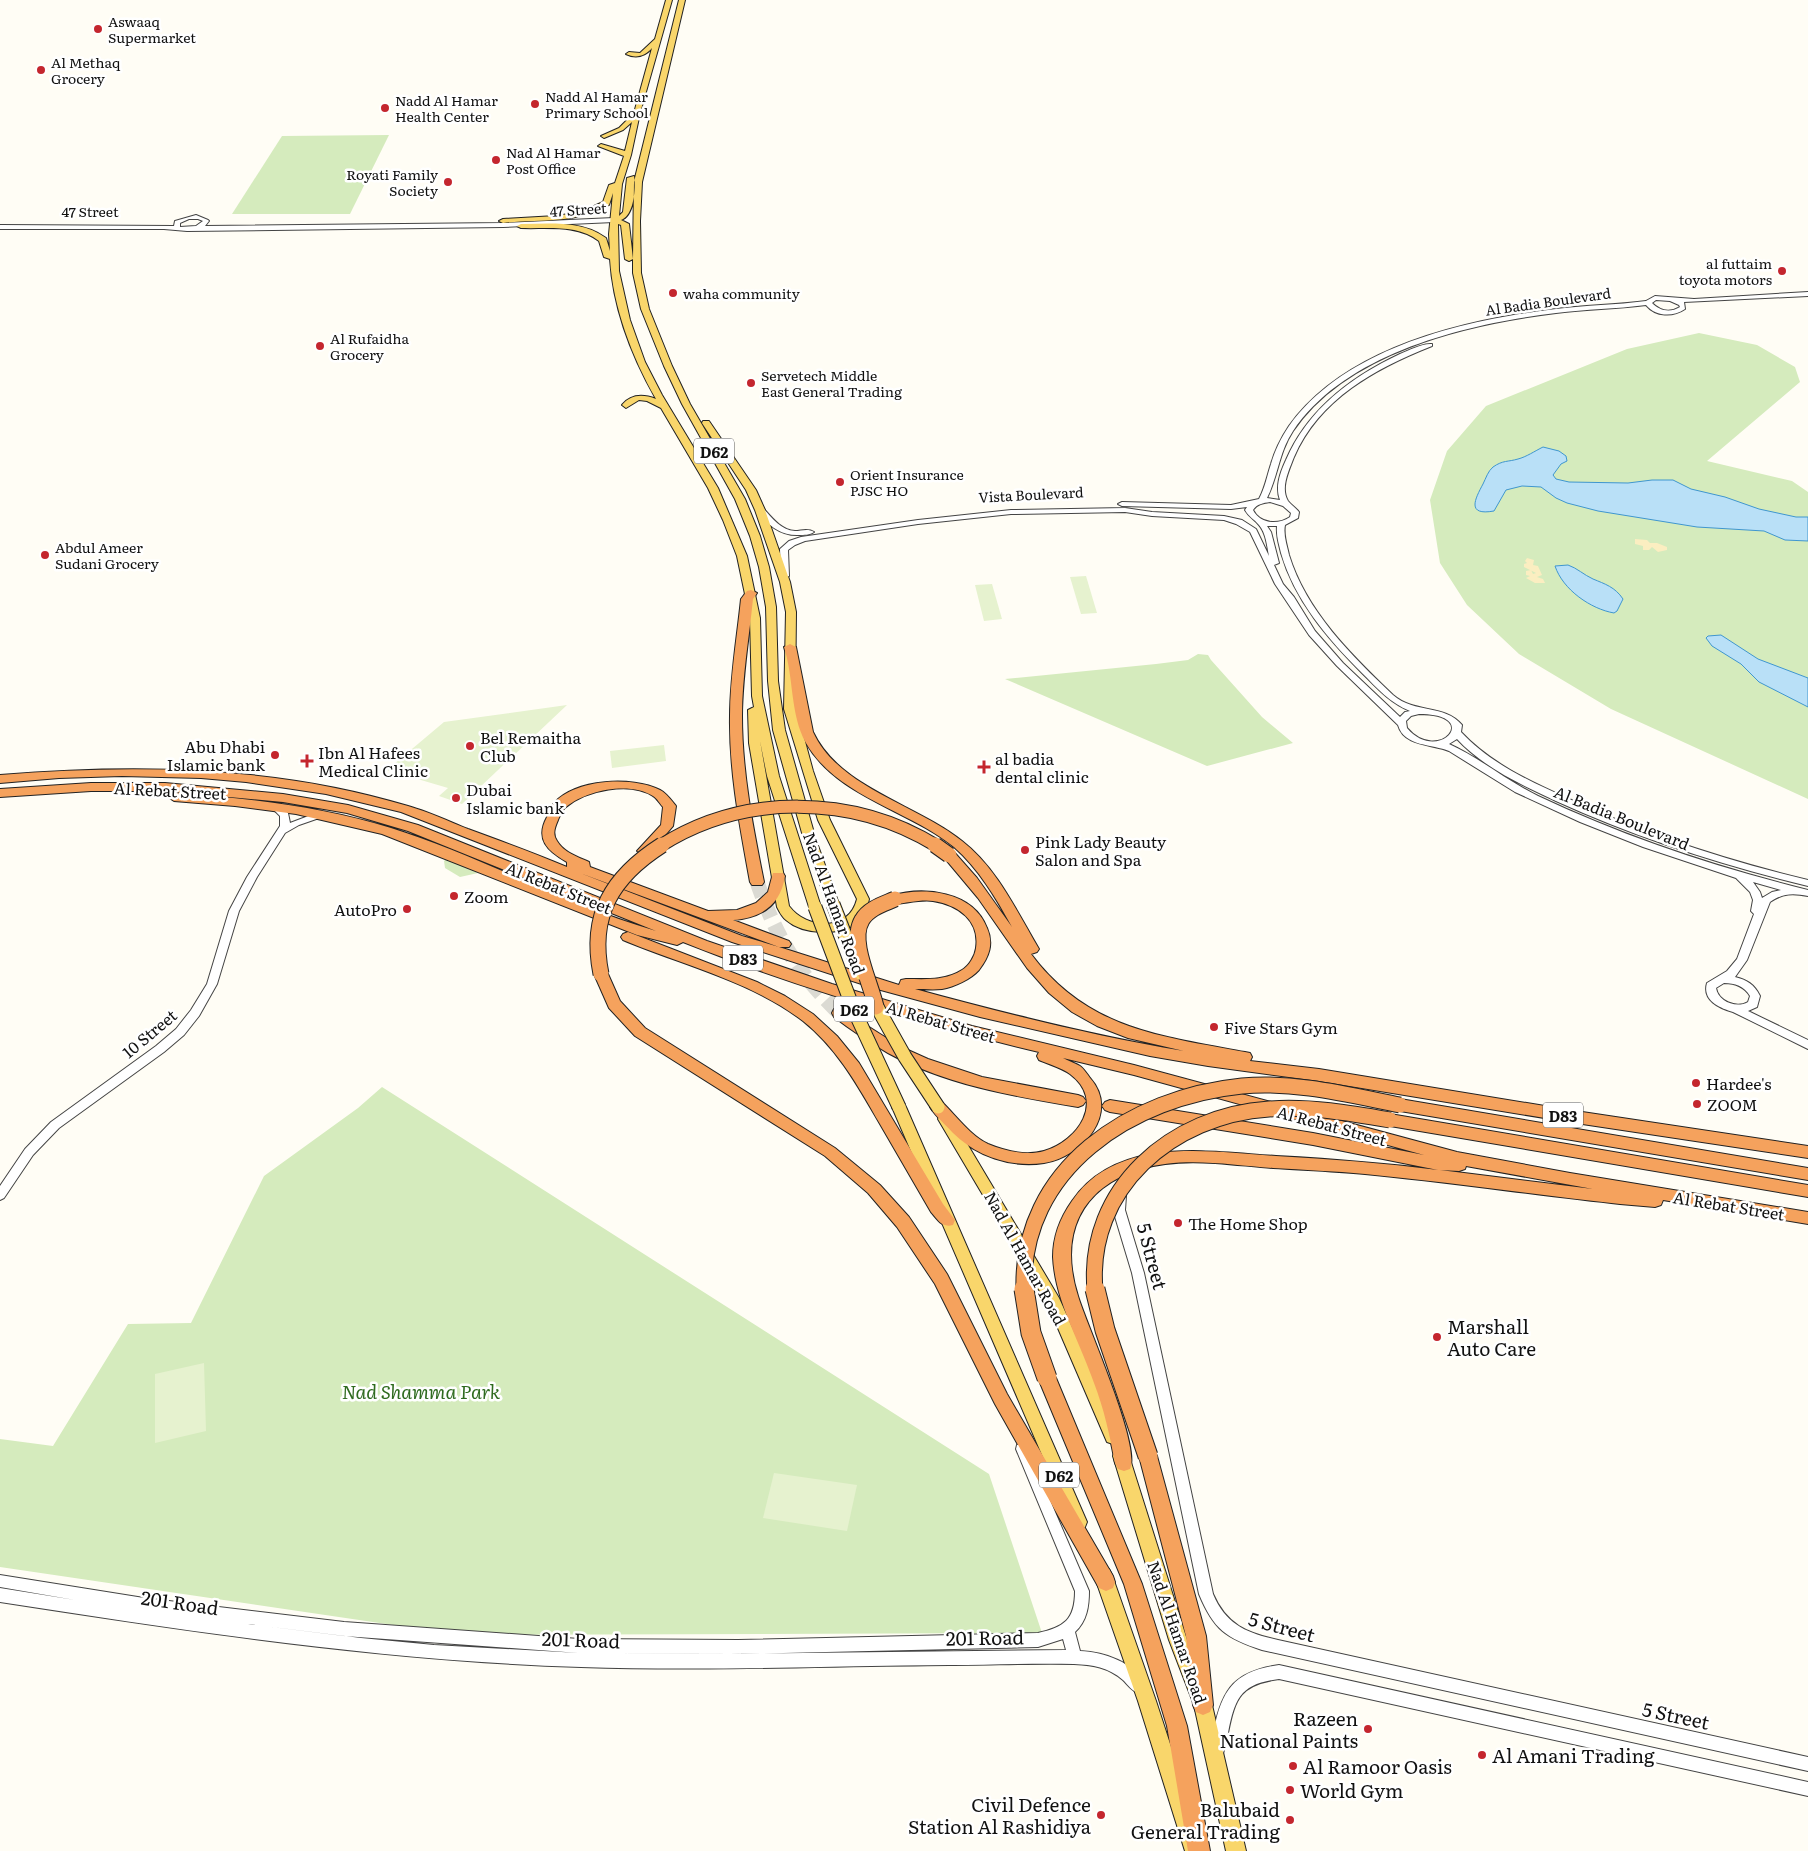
<svg xmlns="http://www.w3.org/2000/svg" width="1808" height="1851" font-family="Literata,serif">
  <style>
    .green { fill: #d5ebbd }
    .sand { fill: #fbeec1 }
    .pitch { fill: #e6f2cf }
    .water { fill: #b9e0f7; stroke: #3f96cf }
    .lines { fill: none; stroke-linecap: round; stroke-linejoin: round }
    .highway-tunnel { stroke: #dbdad3; stroke-width: 15; stroke-dasharray: 15 8; stroke-linecap: butt }
    .minor-casing { stroke: #444; stroke-width: 2 }
    .major-casing { stroke: #222; stroke-width: 2 }
    .highway-casing { stroke: #222; stroke-width: 2 }
    .minor { fill: #fff; fill-rule: evenodd }
    .major { fill: #f9d66b; fill-rule: evenodd }
    .highway { fill: #f5a25d; fill-rule: evenodd }
    .major-bridge-casing { stroke: #222; stroke-width: 15; stroke-linecap: butt }
    .highway-bridge-far2-casing { stroke: #222; stroke-width: 14; stroke-linecap: butt }
    .highway-bridge-far1-casing { stroke: #222; stroke-width: 17; stroke-linecap: butt }
    .highway-bridge-casing { stroke: #222; stroke-width: 21; stroke-linecap: butt }
    .major-bridge { stroke: #f9d66b; stroke-width: 13 }
    .highway-bridge-far2 { stroke: #f5a25d; stroke-width: 12 }
    .highway-bridge-far1 { stroke: #f5a25d; stroke-width: 15 }
    .highway-bridge { stroke: #f5a25d; stroke-width: 19 }
    .poi-dot { fill: #c4262e; stroke: #fff; stroke-width: 2 }
    .labels { text-anchor: middle; dominant-baseline: central; stroke-width: 5; stroke-linejoin: round; paint-order: stroke }
    .far-poi-label { font-size: 14px; fill: #111; stroke: #fff; text-anchor: start }
    .far-street-label { font-size: 14px; fill: #111; stroke: #fff }
    .shield { fill: #fff; stroke: #585858; stroke-width: 1 }
    .shield-label { font-size: 15px; font-weight: bold; fill: #111 }
    .poi-label { font-size: 16px; fill: #111; stroke: #fff; text-anchor: start }
    .street-label { font-size: 16px; fill: #111; stroke: #fff }
    .near-street-label { font-size: 19px; fill: #111; stroke: #fff }
    .near-poi-label { font-size: 19px; fill: #111; stroke: #fff; text-anchor: start }
    .near-park-label { font-size: 19px; font-style: italic; fill: #2f6b1f; stroke: #fff }
  </style>
  <rect width="100%" height="100%" fill="#fffdf5"/>
  <g class="green">
    <polygon points="389,135 350,214 232,214 282,136"/>
    <polygon points="1699,333 1757,345 1795,367 1800,382 1707,461 1792,481 1808,492 1808,799 1611,709 1519,654 1467,605 1440,563 1430,500 1447,451 1486,406 1627,349"/>
    <polygon points="1198,654 1208,655 1211,660 1262,717 1293,743 1207,766 1005,679 1156,664 1188,660"/>
    <polygon points="446,859 478,873 460,877 445,868 444,861"/>
    <polygon points="382,1087 989,1474 1042,1633 461,1635 0,1567 0,1439 53,1446 128,1324 191,1323 264,1176 358,1108"/>
  </g>
  <g class="sand">
    <polygon points="1635,539 1647,540 1650,543 1657,543 1667,547 1667,550 1658,552 1652,547 1649,550 1643,550 1643,546 1635,544"/>
    <polygon points="1527,558 1534,560 1533,565 1538,566 1542,575 1537,577 1543,579 1545,583 1535,583 1526,578 1530,576 1526,575 1526,571 1531,570 1533,574 1536,573 1524,567 1524,564 1527,563 1525,561"/>
  </g>
  <g class="pitch">
    <polygon points="1086,576 1097,613 1081,614 1070,577"/>
    <polygon points="992,584 1002,619 984,621 975,585"/>
    <polygon points="567,705 462,804 439,796 448,788 387,770 444,722"/>
    <polygon points="664,745 666,761 612,768 610,751"/>
    <polygon points="204,1363 206,1431 155,1443 155,1374"/>
    <polygon points="774,1473 857,1485 847,1531 763,1518"/>
  </g>
  <g class="water">
    <path d="M1543 447 1559 451 1566 456 1567 461 1561 464 1553 475 1556 479 1569 482 1628 483 1652 480H1673L1691 489 1725 497 1759 509 1796 517H1808V541L1785 540 1764 531 1697 527 1598 511 1567 503 1556 498 1541 487 1522 486 1506 490 1494 511C1466 516 1475 499 1483 484 1486 478 1488 471 1493 467 1503 460 1508 462 1518 459 1526 457 1535 451 1543 447Z"/>
    <path d="M1568 565C1577 568 1584 575 1593 579 1605 584 1615 587 1623 599L1617 611 1614 613C1591 609 1563 590 1555 566Z"/>
    <polygon points="1721,635 1758,659 1808,678 1808,707 1759,682 1741,664 1712,646 1706,638 1708,636"/>
  </g>
  <g class="lines">
    <path class="highway-tunnel" d="M757 882C777 938 796 971 839 1013"/>
    <defs>
      <g id="minor">
        <path d="M196 215 208 220 209 221 205 226 503 223 614 218 617 220 614 222 503 227 187 231 164 229H0V225L174 226 175 221ZM189 219H198L203 221 196 226 180 227V223Z"/>
        <path d="M1808 292V296L1684 302 1685 309C1673 317 1656 317 1646 305 1616 309 1586 309 1556 313 1467 324 1346 352 1293 431 1279 452 1278 476 1267 498L1280 500C1275 487 1280 473 1286 460 1308 409 1351 377 1400 354 1409 350 1423 343 1432 344V346C1376 368 1319 399 1294 457 1289 470 1280 488 1288 501 1291 505 1296 508 1299 512L1298 518 1285 525C1283 535 1287 545 1289 555 1306 611 1352 656 1393 695 1415 714 1445 704 1462 725L1461 732C1490 763 1529 781 1567 798 1644 834 1725 860 1808 880V886C1722 865 1637 838 1556 801 1522 785 1484 768 1457 739L1449 744C1480 758 1507 781 1538 796 1625 837 1715 867 1808 890V896C1793 893 1783 893 1770 902L1747 960 1735 977C1747 980 1754 984 1760 996L1757 1007 1748 1011 1808 1040V1049L1733 1012C1719 1008 1702 1000 1707 983L1727 971 1737 959 1754 914 1751 911 1753 900 1750 892 1736 878 1643 847 1580 822 1515 792 1449 751C1433 744 1404 747 1398 725L1337 666 1309 635 1275 584 1250 532 1236 524 1224 520 1152 516 1125 512 1011 514 918 524 805 541 795 545 788 550 789 576 785 578 781 576 780 549 789 541 801 537 918 520 1011 510 1125 508 1152 512 1224 516 1242 520 1256 529 1269 556C1267 546 1266 533 1259 525 1254 519 1249 517 1245 510L1247 507 1231 509 1122 506 1118 504 1122 502 1231 505 1259 499C1265 488 1267 476 1271 464 1275 450 1281 438 1289 426 1346 347 1464 320 1556 309 1586 305 1616 305 1646 301L1655 296 1694 299ZM1656 300 1670 301 1679 305 1680 307C1670 313 1660 311 1652 303ZM1270 502 1283 506 1291 513 1290 517C1278 525 1260 524 1253 510 1257 504 1263 503 1270 502ZM1267 526H1277C1276 536 1279 544 1281 553 1295 601 1328 639 1362 673 1377 688 1390 703 1410 711L1405 712 1400 717 1343 663 1315 631 1294 597 1283 584 1274 565 1279 563 1271 532ZM1419 714C1484 714 1438 765 1407 728L1406 721 1411 716ZM1753 882 1781 890 1772 892 1762 898 1760 892ZM1724 983C1735 983 1744 986 1750 996L1748 1002C1736 1009 1718 1001 1716 988Z"/>
        <path d="M757 508H763C772 518 781 530 795 531 801 531 808 528 814 532 810 535 804 535 799 535 780 536 767 524 756 510Z"/>
        <polygon points="276,804 288,813 290,823 319,812 324,815 322,817 299,825 285,833 257,877 239,911 217,984 199,1016 184,1035 164,1052 59,1128 33,1155 4,1198 0,1200 0,1186 25,1149 51,1122 156,1046 176,1029 191,1010 207,984 229,911 247,877 280,826 280,816 271,807"/>
        <path d="M1120 1191 1124 1193 1126 1196 1125 1210 1144 1273 1213 1594C1226 1625 1247 1633 1278 1640L1808 1757V1771L1262 1650C1226 1638 1214 1630 1199 1594L1132 1273 1113 1210 1116 1193Z"/>
        <path d="M1022 1443 1027 1445 1028 1449 1089 1591C1089 1606 1087 1621 1075 1632L1080 1651C1104 1652 1135 1662 1145 1686L1143 1691 1138 1693C1131 1690 1128 1685 1123 1680 1108 1667 1093 1665 1074 1664 1032 1663 991 1665 949 1665 826 1666 704 1671 581 1667 386 1661 193 1632 0 1602V1588L75 1600 0 1587V1575L144 1598 344 1622 579 1639 738 1640 1038 1633C1064 1627 1075 1620 1075 1591L1016 1449 1017 1445ZM209 1619 344 1636 579 1653 738 1654 1038 1647 1063 1639 1066 1650 720 1654 579 1653 434 1645 361 1638Z"/>
        <path d="M1279 1665 1808 1782V1796L1279 1679C1241 1684 1235 1697 1228 1733 1226 1741 1225 1749 1222 1756L1217 1758 1212 1756C1208 1748 1212 1738 1214 1730 1222 1688 1236 1671 1279 1665Z"/>
      </g>
      <g id="major">
        <path d="M666 0H672L640 113 631 155 622 184 619 216 623 212 627 178 634 176C636 188 634 216 621 220L629 224 633 259 634 182 679 0H685L642 182 640 221 641 273 649 309 672 366 690 404 745 499 760 536 769 567 776 607 778 681 785 730 816 840 839 904 837 907 833 908 827 904 804 840 773 730 768 681 766 607 759 567 750 536 735 499 682 404 664 366 641 309 633 273V259L629 261 625 259 621 225 618 224 619 271 630 320 645 362 662 395 718 488 747 556 760 618 762 696 779 776 821 907 815 911 809 907 767 776 760 741 789 906C807 930 849 932 857 899L818 820 784 709 786 612 780 582 755 510 746 490 702 423 703 421H709L756 490 765 510 790 582 796 612 795 703 799 719 813 771 830 820 869 899C867 908 865 917 857 923 839 936 803 935 786 920 782 917 779 911 777 907L749 743 748 710 754 707 752 696 750 618 737 556 723 520 708 488 661 408 647 401 639 400 626 408 622 405C631 394 643 394 656 399 632 357 613 307 610 259L604 257 599 241C577 224 548 229 521 228L517 226 521 224C550 224 581 220 606 238L610 251 609 234 613 193 609 205C576 224 539 219 503 223L499 221 503 219 556 216 581 212 603 202 609 185 615 183 624 156 598 146 601 144 625 151 632 122 623 130 604 138 601 136 619 128 634 113 652 48C645 56 636 59 626 54L629 52 640 53 655 39Z"/>
        <polygon points="899,1102 904,1103 906,1107 1087,1522 1085,1527 1079,1530 1073,1527 1071,1522 892,1107 894,1103"/>
        <polygon points="945,1114 950,1115 1059,1298 1121,1437 1119,1442 1113,1444 1107,1442 1048,1305 938,1119 940,1115"/>
        <polygon points="1121,1449 1127,1451 1129,1456 1187,1640 1212,1705 1246,1851 1226,1851 1194,1705 1169,1640 1113,1456 1115,1451"/>
        <polygon points="1103,1567 1109,1569 1112,1575 1156,1701 1205,1851 1185,1851 1138,1701 1094,1575 1097,1569"/>
      </g>
      <g id="highway">
        <path d="M751 590 757 593 753 599C749 638 742 677 742 716 742 772 753 827 764 882L762 885H752L750 882C740 827 729 772 730 716 730 677 737 638 741 599L747 591Z"/>
        <path d="M790 644 796 647 813 732C839 788 916 804 962 841 997 868 1017 912 1039 949L1037 952 1031 954C1087 1029 1159 1036 1245 1052L1250 1053 1252 1057 1250 1061 1319 1069 1569 1110 1808 1146V1158L1569 1122 1319 1081 1208 1066 1150 1056 980 1017 877 989 732 942 401 812 326 794 246 782 201 778 122 776 59 778 0 783V775C137 764 276 766 408 806 429 812 448 821 468 829 501 841 534 853 567 867V862C547 851 535 839 547 817 549 813 551 807 554 803 576 779 632 776 660 790 666 793 672 801 676 806L673 826 649 854 644 855 637 851 661 825 663 807C660 804 657 798 653 796 630 781 586 790 566 807 562 810 560 815 558 820 555 827 552 834 557 841 563 852 578 857 589 862L590 867 708 911 737 910 756 903 768 892 773 873H783L785 876C781 905 761 918 733 920L789 941 791 944 789 947H779L899 985 901 980 906 979C925 979 945 981 962 970 969 966 975 956 976 948 980 921 959 905 933 901 922 899 907 903 895 904L890 902 888 899 890 896C924 886 973 891 987 928 994 944 989 957 979 970 971 979 954 987 942 989 933 990 923 989 915 989 1003 1013 1093 1036 1184 1051L1128 1038 1097 1026 1072 1012 1049 993 1027 968 978 898 942 855 944 852H954L977 878 1012 927C996 898 979 869 954 847 909 810 837 797 806 743 790 715 794 678 784 647ZM580 873 779 947 742 936Z"/>
        <path d="M91 783H165L283 794 348 805 418 825 707 941 832 984 972 1026 1134 1065 1457 1152 1570 1173 1808 1212V1224L1663 1200 1661 1205 1655 1207 1620 1204C1535 1195 1450 1182 1365 1174 1334 1171 1304 1170 1273 1168 1230 1165 1184 1156 1141 1169 1079 1188 1059 1236 1078 1296 1087 1326 1141 1445 1130 1469L1124 1471 1118 1469 1115 1463C1110 1436 1104 1409 1094 1383 1080 1342 1055 1301 1053 1257 1053 1236 1060 1218 1072 1201 1117 1135 1209 1152 1276 1156 1330 1159 1384 1163 1438 1170L1313 1145 1110 1112 1105 1110 1102 1106 1105 1102 1110 1100 1313 1133 1424 1155 1134 1075 1063 1058C1068 1061 1075 1063 1080 1066 1084 1069 1087 1074 1090 1078 1121 1113 1082 1157 1044 1163 1011 1168 976 1156 953 1133 946 1125 936 1117 930 1107L933 1103 938 1101 943 1103C957 1117 971 1136 988 1144 1005 1151 1027 1156 1044 1151 1078 1141 1106 1101 1070 1074 1062 1068 1048 1064 1039 1060L1037 1056 1039 1052C918 1023 798 988 683 942L677 945 637 935 382 834 296 814 235 806 174 801 168 797 174 793C247 798 320 806 391 828 481 856 564 904 656 931L408 831 347 813 283 802 165 791H91L0 797V789ZM1466 1166 1593 1189 1440 1170 1459 1171 1465 1169Z"/>
        <path d="M628 932 757 982 785 996 813 1014 837 1036 859 1063 943 1204 955 1220 953 1225C942 1228 938 1220 931 1212 914 1183 897 1153 880 1124 858 1086 838 1049 803 1021 751 981 682 965 623 940L621 937 623 934Z"/>
        <polygon points="601,969 606,970 608,974 620,1001 645,1028 835,1148 880,1185 909,1217 947,1274 1007,1394 1113,1576 1115,1582 1113,1588 1106,1591 1099,1588 995,1404 935,1284 897,1227 868,1193 825,1156 635,1036 609,1008 594,974 596,970"/>
        <path d="M839 1008 899 1046 928 1059 982 1077 1078 1095 1083 1097 1086 1101 1083 1105 1078 1107C1013 1096 946 1085 888 1053 869 1042 851 1030 834 1017L832 1013 834 1009Z"/>
        <polygon points="1400,1099 1808,1168 1808,1180 1400,1111 1395,1109 1392,1105 1395,1101"/>
        <polygon points="1390,1114 1808,1185 1808,1197 1390,1126 1385,1124 1382,1120 1385,1116"/>
        <polygon points="1047,1371 1053,1373 1056,1378 1142,1584 1187,1726 1210,1851 1188,1851 1167,1726 1124,1584 1038,1378 1041,1373"/>
        <polygon points="1148,1448 1154,1450 1157,1456 1206,1636 1213,1705 1210,1712 1203,1715 1196,1712 1193,1705 1186,1636 1139,1456 1142,1450"/>
      </g>
    </defs>
    <use href="#minor" class="minor-casing"/>
    <use href="#major" class="major-casing"/>
    <use href="#highway" class="highway-casing"/>
    <use href="#minor" class="minor"/>
    <use href="#major" class="major"/>
    <use href="#highway" class="highway"/>
    <defs>
      <g id="major-bridge">
        <polyline points="833,904 860,973"/>
        <polyline points="815,907 853,1008 899,1107"/>
        <polyline points="872,998 905,1057 938,1107"/>
      </g>
      <path id="highway-bridge-far2" d="M660 846C743 793 853 794 937 846"/>
      <g id="highway-bridge-far1">
        <polyline points="935,845 949,855"/>
        <path d="M601 974C589 915 612 877 662 845"/>
        <path d="M876 1007C871 983 849 941 862 920 869 908 884 904 895 899"/>
        <path d="M1024 1290C1020 1168 1132 1097 1242 1086 1295 1081 1349 1095 1400 1105"/>
        <path d="M1095 1290C1086 1188 1173 1115 1269 1109 1310 1106 1350 1113 1390 1120"/>
      </g>
      <g id="highway-bridge">
        <polyline points="1024,1289 1031,1333 1047,1378"/>
        <polyline points="1095,1289 1105,1330 1148,1456"/>
      </g>
    </defs>
    <use href="#major-bridge" class="major-bridge-casing"/>
    <use href="#highway-bridge-far2" class="highway-bridge-far2-casing"/>
    <use href="#highway-bridge-far1" class="highway-bridge-far1-casing"/>
    <use href="#highway-bridge" class="highway-bridge-casing"/>
    <use href="#major-bridge" class="major-bridge"/>
    <use href="#highway-bridge-far2" class="highway-bridge-far2"/>
    <use href="#highway-bridge-far1" class="highway-bridge-far1"/>
    <use href="#highway-bridge" class="highway-bridge"/>
  </g>
  <g class="poi-dot">
    <circle cx="98" cy="29" r="5"/>
    <circle cx="41" cy="70" r="5"/>
    <circle cx="535" cy="104" r="5"/>
    <circle cx="385" cy="108" r="5"/>
    <circle cx="496" cy="160" r="5"/>
    <circle cx="448" cy="182" r="5"/>
    <circle cx="1782" cy="271" r="5"/>
    <circle cx="673" cy="293" r="5"/>
    <circle cx="320" cy="346" r="5"/>
    <circle cx="751" cy="383" r="5"/>
    <circle cx="840" cy="482" r="5"/>
    <circle cx="45" cy="555" r="5"/>
    <circle cx="470" cy="746" r="5"/>
    <circle cx="275" cy="755" r="5"/>
    <path d="M304.5 753.5h5v5h5v5h-5v5h-5v-5h-5v-5h5z"/>
    <path d="M981.5 759.5h5v5h5v5h-5v5h-5v-5h-5v-5h5z"/>
    <circle cx="456" cy="798" r="5"/>
    <circle cx="1025" cy="850" r="5"/>
    <circle cx="454" cy="896" r="5"/>
    <circle cx="407" cy="909" r="5"/>
    <circle cx="1214" cy="1027" r="5"/>
    <circle cx="1696" cy="1083" r="5"/>
    <circle cx="1697" cy="1104" r="5"/>
    <circle cx="1178" cy="1223" r="5"/>
    <circle cx="1437" cy="1337" r="5"/>
    <circle cx="1368" cy="1729" r="5"/>
    <circle cx="1482" cy="1755" r="5"/>
    <circle cx="1293" cy="1766" r="5"/>
    <circle cx="1290" cy="1790" r="5"/>
    <circle cx="1101" cy="1815" r="5"/>
    <circle cx="1290" cy="1820" r="5"/>
  </g>
  <g class="labels">
    <g class="far-poi-label">
      <text x="108" y="21">Aswaaq<tspan x="108" dy="16">Supermarket</tspan></text>
      <text x="51" y="62">Al Methaq<tspan x="51" dy="16">Grocery</tspan></text>
      <text x="545" y="96">Nadd Al Hamar<tspan x="545" dy="16">Primary School</tspan></text>
      <text x="395" y="100">Nadd Al Hamar<tspan x="395" dy="16">Health Center</tspan></text>
      <text x="506" y="152">Nad Al Hamar<tspan x="506" dy="16">Post Office</tspan></text>
      <text x="438" y="174" text-anchor="end">Royati Family<tspan x="438" dy="16">Society</tspan></text>
      <text x="1772" y="263" text-anchor="end">al futtaim<tspan x="1772" dy="16">toyota motors</tspan></text>
      <text x="683" y="293">waha community</text>
      <text x="330" y="338">Al Rufaidha<tspan x="330" dy="16">Grocery</tspan></text>
      <text x="761" y="375">Servetech Middle<tspan x="761" dy="16">East General Trading</tspan></text>
      <text x="850" y="474">Orient Insurance<tspan x="850" dy="16">PJSC HO</tspan></text>
      <text x="55" y="547">Abdul Ameer<tspan x="55" dy="16">Sudani Grocery</tspan></text>
    </g>
    <g class="far-street-label">
      <text transform="translate(578 209) rotate(-4)">47 Street</text>
      <text x="90" y="211">47 Street</text>
      <text transform="translate(1548 301) rotate(-8)">Al Badia Boulevard</text>
      <text transform="translate(1031 494) rotate(-3)">Vista Boulevard</text>
    </g>
    <g class="shield">
      <rect x="694" y="438.5" width="40" height="25" rx="4"/>
      <rect x="723" y="945.5" width="40" height="25" rx="4"/>
      <rect x="834" y="996.5" width="40" height="25" rx="4"/>
      <rect x="1543" y="1102.5" width="40" height="25" rx="4"/>
      <rect x="1039" y="1462.5" width="40" height="25" rx="4"/>
    </g>
    <g class="shield-label">
      <text x="714" y="451">D62</text>
      <text x="743" y="958">D83</text>
      <text x="854" y="1009">D62</text>
      <text x="1563" y="1115">D83</text>
      <text x="1059" y="1475">D62</text>
    </g>
    <g class="poi-label">
      <text x="480" y="737">Bel Remaitha<tspan x="480" dy="18">Club</tspan></text>
      <text x="265" y="746" text-anchor="end">Abu Dhabi<tspan x="265" dy="18">Islamic bank</tspan></text>
      <text x="318" y="752">Ibn Al Hafees<tspan x="318" dy="18">Medical Clinic</tspan></text>
      <text x="995" y="758">al badia<tspan x="995" dy="18">dental clinic</tspan></text>
      <text x="466" y="789">Dubai<tspan x="466" dy="18">Islamic bank</tspan></text>
      <text x="1035" y="841">Pink Lady Beauty<tspan x="1035" dy="18">Salon and Spa</tspan></text>
      <text x="464" y="896">Zoom</text>
      <text x="397" y="909" text-anchor="end">AutoPro</text>
      <text x="1224" y="1027">Five Stars Gym</text>
      <text x="1706" y="1083">Hardee's</text>
      <text x="1707" y="1104">ZOOM</text>
      <text x="1188" y="1223">The Home Shop</text>
    </g>
    <g class="street-label">
      <text transform="translate(170 790) rotate(3)">Al Rebat Street</text>
      <text transform="translate(1622 817) rotate(22)">Al Badia Boulevard</text>
      <text transform="translate(559 887) rotate(22)">Al Rebat Street</text>
      <text transform="translate(835 903) rotate(70)">Nad Al Hamar Road</text>
      <text transform="translate(941 1021) rotate(16)">Al Rebat Street</text>
      <text transform="translate(149 1033) rotate(-40)">10 Street</text>
      <text transform="translate(1332 1125) rotate(15)">Al Rebat Street</text>
      <text transform="translate(1729 1205) rotate(9)">Al Rebat Street</text>
      <text transform="translate(1026 1258) rotate(61)">Nad Al Hamar Road</text>
      <text transform="translate(1178 1632) rotate(71)">Nad Al Hamar Road</text>
    </g>
    <g class="near-street-label">
      <text transform="translate(1153 1256) rotate(75)">5 Street</text>
      <text transform="translate(180 1602) rotate(8)">201 Road</text>
      <text transform="translate(1282 1626) rotate(15)">5 Street</text>
      <text transform="translate(985 1637) rotate(-1)">201 Road</text>
      <text transform="translate(581 1639) rotate(2)">201 Road</text>
      <text transform="translate(1676 1715) rotate(12)">5 Street</text>
    </g>
    <g class="near-poi-label">
      <text x="1447" y="1326">Marshall<tspan x="1447" dy="22">Auto Care</tspan></text>
      <text x="1358" y="1718" text-anchor="end">Razeen<tspan x="1358" dy="22">National Paints</tspan></text>
      <text x="1492" y="1755">Al Amani Trading</text>
      <text x="1303" y="1766">Al Ramoor Oasis</text>
      <text x="1300" y="1790">World Gym</text>
      <text x="1091" y="1804" text-anchor="end">Civil Defence<tspan x="1091" dy="22">Station Al Rashidiya</tspan></text>
      <text x="1280" y="1809" text-anchor="end">Balubaid<tspan x="1280" dy="22">General Trading</tspan></text>
    </g>
    <g class="near-park-label">
      <text x="421" y="1391">Nad Shamma Park</text>
    </g>
  </g>
</svg>
